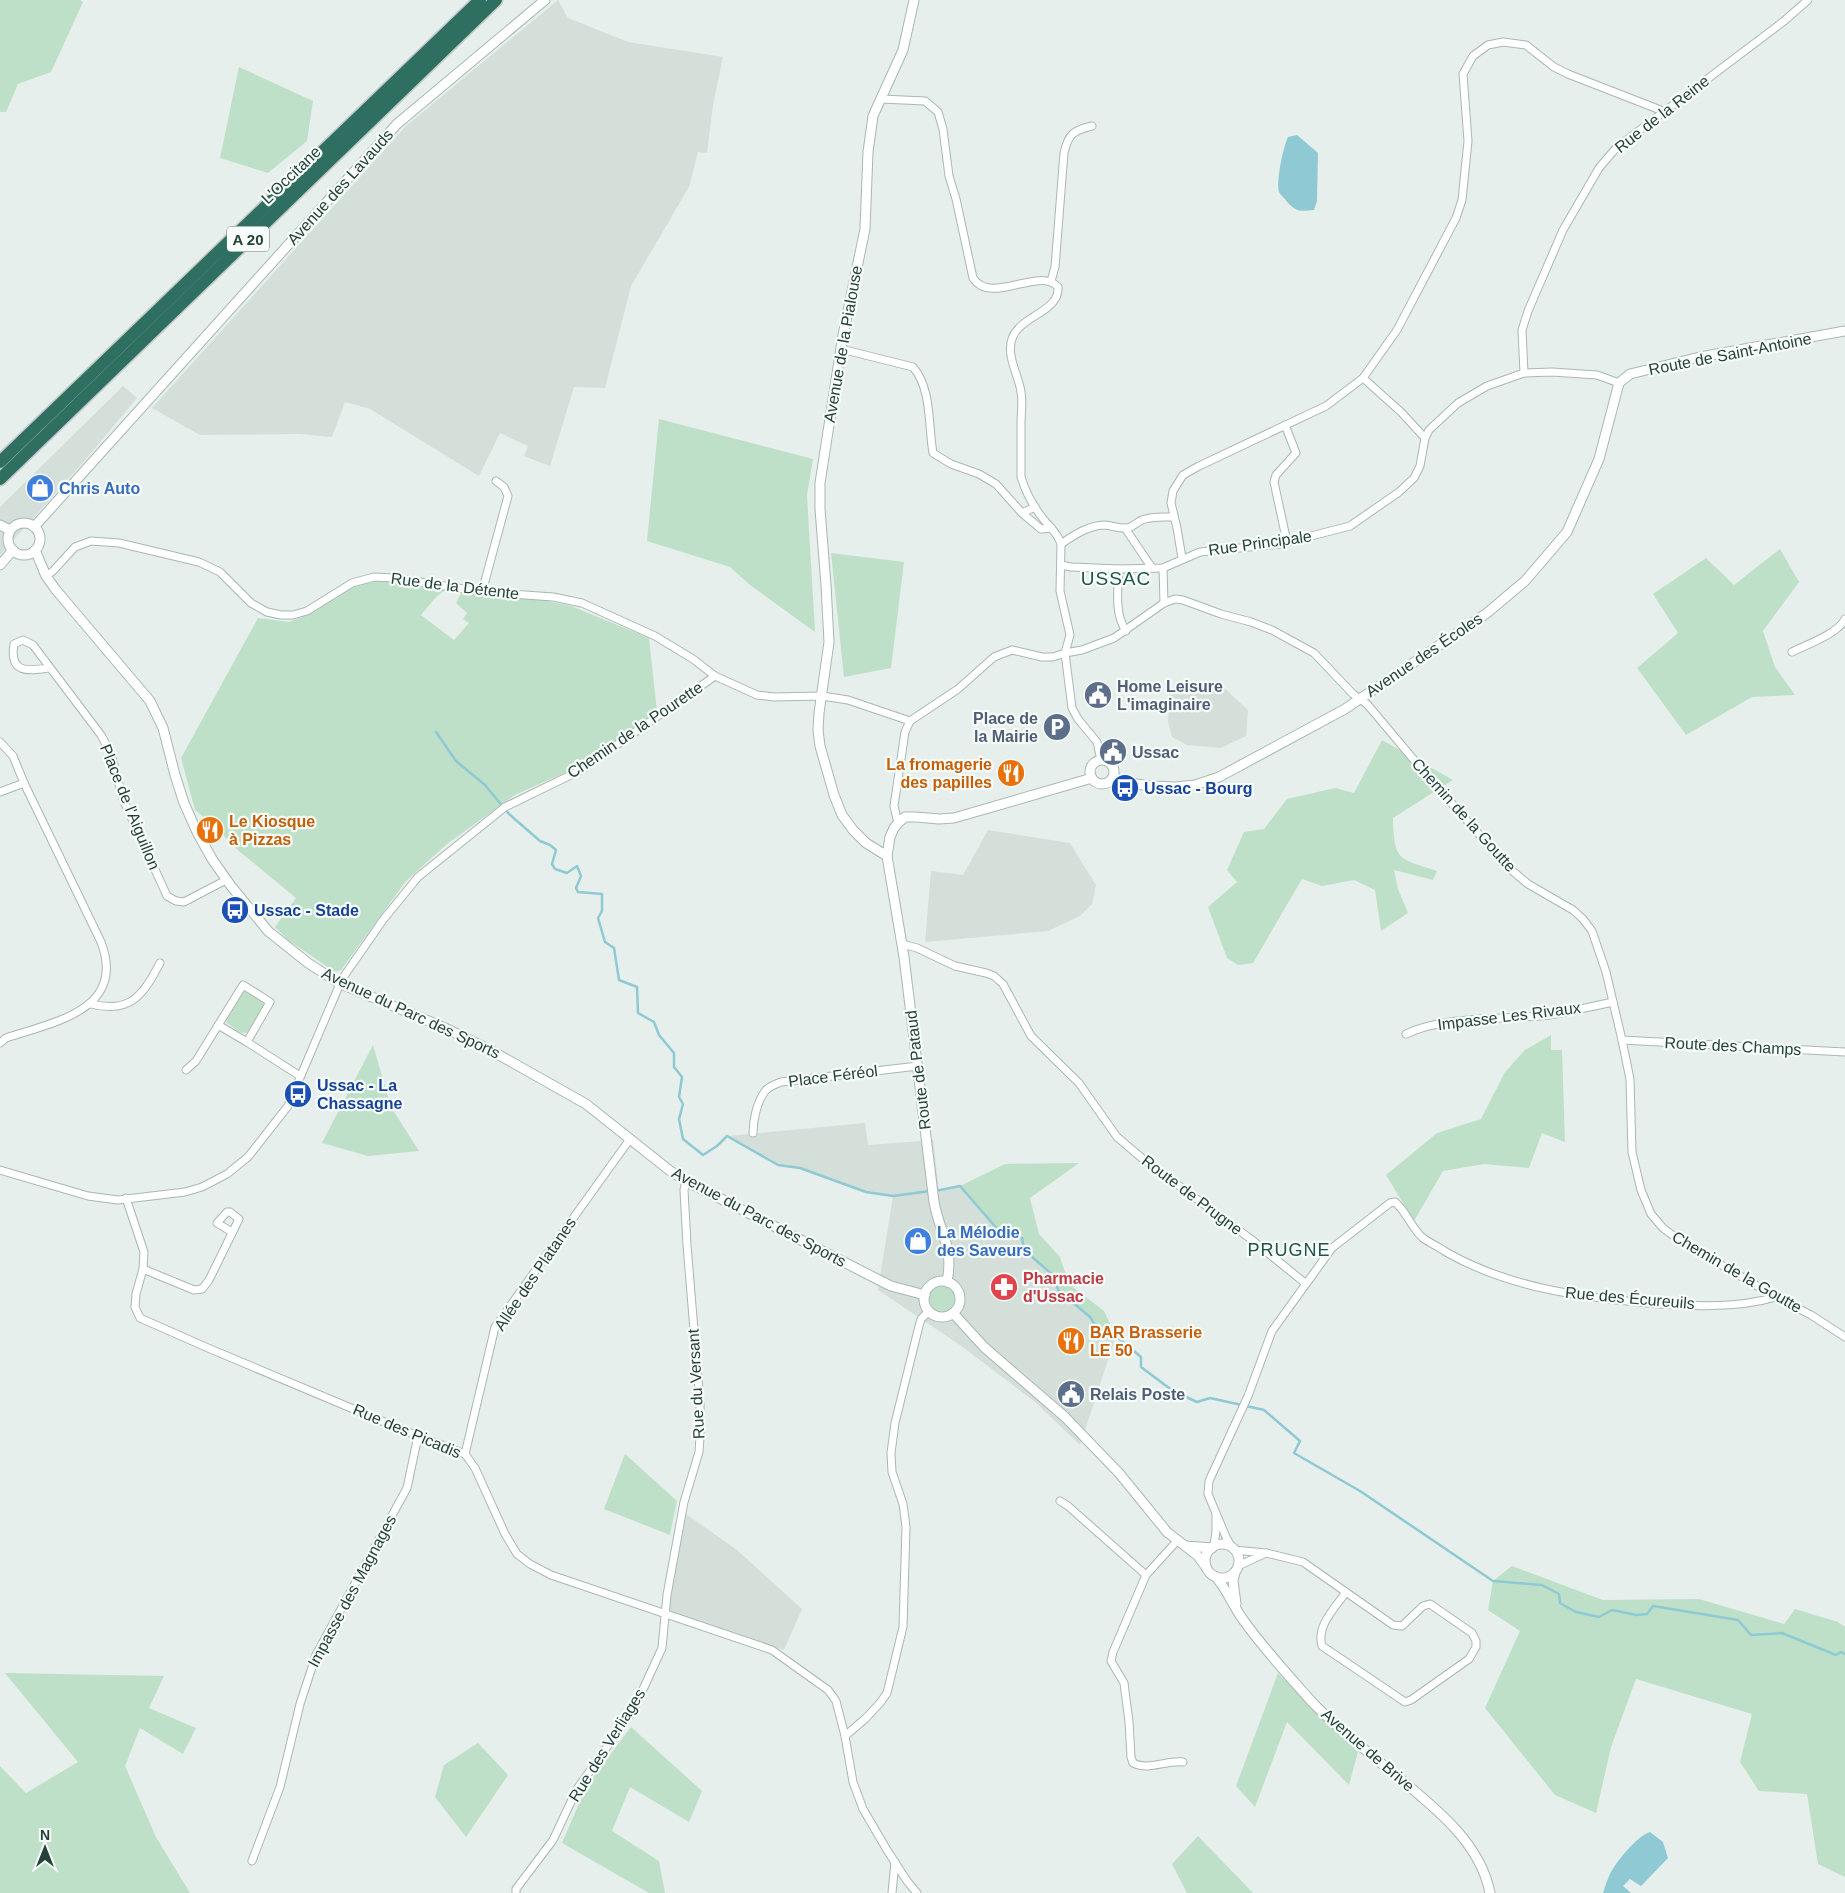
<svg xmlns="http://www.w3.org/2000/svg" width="1845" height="1893" font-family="Helvetica,sans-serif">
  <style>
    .built { fill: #d4dfda }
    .green { fill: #bfe0c8 }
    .water { fill: #8ec9d4 }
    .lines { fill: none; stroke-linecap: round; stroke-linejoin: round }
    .stream { stroke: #8ec9d4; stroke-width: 2.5 }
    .minor-casing { stroke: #a8b8b2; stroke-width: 9 }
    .tertiary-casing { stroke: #a8b8b2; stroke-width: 11 }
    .motorway-casing { stroke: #c2cac8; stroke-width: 15 }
    .minor { stroke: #fff; stroke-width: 7 }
    .tertiary { stroke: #fff; stroke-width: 9 }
    .motorway { stroke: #2f6f62; stroke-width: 12 }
    .labels { text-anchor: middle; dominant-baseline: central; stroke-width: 4.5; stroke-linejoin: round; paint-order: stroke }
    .shield { fill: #f7fbf9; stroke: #637a73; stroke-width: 1 }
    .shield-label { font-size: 15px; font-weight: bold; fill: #24423a }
    .street-label { font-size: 16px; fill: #24423a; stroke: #f7fbf9 }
    .shop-label { font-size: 16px; font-weight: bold; fill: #366cbe; stroke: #f7fbf9; text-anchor: start }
    .service-label { font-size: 16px; font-weight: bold; fill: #4e5e75; stroke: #f7fbf9; text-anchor: start }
    .food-label { font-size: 16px; font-weight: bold; fill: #c56008; stroke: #f7fbf9; text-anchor: start }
    .transit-label { font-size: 16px; font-weight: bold; fill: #164399; stroke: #f7fbf9; text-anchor: start }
    .health-label { font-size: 16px; font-weight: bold; fill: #be3a42; stroke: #f7fbf9; text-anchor: start }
    .neighbourhood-label { font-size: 18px; letter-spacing: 1px; fill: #1f5548; stroke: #f7fbf9 }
    .quarter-label { font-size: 19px; letter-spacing: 1px; fill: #1f5548; stroke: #f7fbf9 }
  </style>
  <rect width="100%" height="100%" fill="#e6efeb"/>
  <g class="built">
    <polygon points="558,0 568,18 628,42 723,57 713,105 707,153 698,152 689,187 631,286 605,388 574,387 550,466 524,456 528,446 500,433 479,476 370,409 345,402 332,437 299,434 200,435 152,408 406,126"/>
    <polygon points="123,386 137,398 86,459 0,555 0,507"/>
    <polygon points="1223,687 1248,710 1246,736 1221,748 1187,745 1172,737 1168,722 1170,688"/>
    <polygon points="988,830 1070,843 1096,885 1092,904 1080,916 1048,931 925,942 931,871 963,875"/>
    <polygon points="865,1123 868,1145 933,1140 939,1190 960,1186 999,1231 1022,1238 1024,1250 1054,1276 1058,1290 1090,1317 1099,1331 1116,1336 1080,1445 1034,1401 960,1345 878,1290 893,1196 866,1192 800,1168 778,1165 727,1136"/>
    <polygon points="686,1514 737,1550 802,1609 784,1650 668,1612"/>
  </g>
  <g class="green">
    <polygon points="0,0 80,0 83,2 51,72 18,84 6,112 0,112"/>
    <polygon points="239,67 313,101 307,141 268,173 220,158"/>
    <polygon points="659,419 813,459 807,495 815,632 750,585 730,567 647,541"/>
    <polygon points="1780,549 1799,582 1763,631 1775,667 1795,695 1752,697 1686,735 1637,668 1678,633 1653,594 1706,558 1734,585"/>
    <polygon points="831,553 904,562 891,668 844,677"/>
    <polygon points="374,580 445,590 436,597 421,615 454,640 469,623 463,619 467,613 456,603 461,593 542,600 571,606 649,638 657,711 584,764 515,795 447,844 406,881 341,970 335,972 288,940 275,927 296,898 239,851 212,824 195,810 181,758 258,618 289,622 302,617 352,587"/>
    <path d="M1382 740 1453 780 1393 818C1394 862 1399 858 1437 871L1433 880 1394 870 1398 889 1408 913 1381 931 1375 890 1354 880 1322 886 1302 879 1253 963 1238 965 1227 958 1208 907 1237 882 1227 870 1244 832 1264 829 1287 799 1335 788 1354 793Z"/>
    <path d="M242 992C250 991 261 998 264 1005L248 1032C241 1036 233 1027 227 1023L226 1020Z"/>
    <polygon points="1551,1035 1551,1050 1562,1050 1565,1142 1542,1133 1529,1168 1484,1164 1443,1171 1414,1221 1386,1175 1437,1133 1481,1119 1505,1072 1525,1050"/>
    <polygon points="373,1045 391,1107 419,1151 368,1156 322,1143"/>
    <polygon points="1079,1163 1030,1198 1039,1234 1060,1257 1069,1284 1104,1311 1116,1336 1099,1331 1090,1317 1058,1290 1054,1276 1024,1250 1022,1238 999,1231 960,1186 1005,1164"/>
    <circle cx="942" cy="1299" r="12"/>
    <polygon points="625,1454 677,1501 670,1535 604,1509"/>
    <polygon points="1512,1566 1603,1600 1699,1599 1784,1624 1795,1609 1838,1622 1845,1627 1845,1877 1818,1864 1807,1794 1759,1791 1740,1762 1752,1714 1636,1679 1611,1747 1596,1813 1555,1795 1485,1708 1520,1631 1488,1610 1493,1581"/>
    <polygon points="5,1673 164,1676 149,1708 196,1728 183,1754 140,1728 125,1766 156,1837 190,1893 0,1893 0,1766 26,1793 78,1762"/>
    <polygon points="1278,1673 1358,1752 1349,1785 1287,1722 1255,1807 1236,1786"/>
    <polygon points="631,1727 702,1791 689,1822 630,1787 612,1831 659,1861 665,1893 649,1893 562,1843 586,1787"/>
    <polygon points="478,1743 508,1775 466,1837 435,1797 444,1765"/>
    <polygon points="1198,1836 1253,1893 1187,1893 1172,1864"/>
  </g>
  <g class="water">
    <path d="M1297 135 1318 153 1317 201 1314 210C1298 212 1294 211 1284 198 1282 196 1280 194 1279 192 1276 181 1283 148 1288 137Z"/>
    <path d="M1650 1832 1663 1842 1668 1858 1641 1886 1630 1879 1623 1886 1631 1893H1603C1605 1887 1607 1880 1610 1874 1616 1862 1637 1836 1650 1832Z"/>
  </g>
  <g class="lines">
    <g class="stream">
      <polyline points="436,732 456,761 485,785 509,814 540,841 550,845 556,850 552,864 555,869 567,873 577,866 581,876 576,888 578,892 602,894 602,911 598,918 605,942 614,948 619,980 637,987 638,1013 654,1022 659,1035 674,1053 674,1067 682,1077 679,1097 683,1104 679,1119 683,1139 703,1155 717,1146 727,1136 778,1165 800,1168 866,1192 893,1196 930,1191"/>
      <polyline points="935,1191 960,1186 999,1231 1022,1238 1024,1250 1054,1276 1058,1290 1090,1317 1099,1331 1116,1336 1141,1357 1141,1367 1173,1391 1197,1402 1210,1398 1264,1410 1300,1441 1294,1453 1360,1491 1493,1581 1542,1585 1559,1594 1560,1603 1576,1612 1599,1617 1612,1610 1636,1615 1647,1614 1653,1606 1738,1620 1751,1635 1782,1633 1836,1655 1841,1652 1845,1654"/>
    </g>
    <defs>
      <g id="minor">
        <path d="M881 99 925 101 938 112 943 129 949 176 956 199 973 278C991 306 1038 266 1058 287 1060 312 1019 316 1012 339 1006 356 1019 376 1021 392 1023 402 1021 413 1021 423 1021 441 1021 459 1021 477 1026 493 1034 508 1045 521 1051 528 1058 534 1061 544L1060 591 1070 635 1065 653 1082 650 1114 638 1164 603 1175 599 1183 600 1221 614 1251 622 1272 630 1314 653 1353 694 1367 704 1430 779 1509 868 1528 884 1573 910 1583 919 1592 931 1606 972 1622 1040 1630 1079 1632 1152 1641 1190 1651 1214 1663 1228 1679 1240 1776 1297 1811 1315 1845 1337"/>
        <path d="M1051 281 1055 267 1064 153C1068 135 1073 130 1092 126"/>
        <path d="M841 349 913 367C932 389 928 425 933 453L951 464 979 474 996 484 1022 513"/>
        <polyline points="1524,373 1522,330 1528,311 1563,230 1599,168 1616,148 1784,21 1808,0"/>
        <polyline points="1363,378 1401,412 1425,438"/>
        <polyline points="1285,425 1296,453 1276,475 1274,482 1287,542"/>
        <polyline points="1035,507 1022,513 1041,529 1051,528"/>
        <polyline points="1125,528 1152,568"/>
        <path d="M1061 544C1074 535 1089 525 1105 525 1113 526 1121 529 1128 528 1134 526 1137 522 1142 520 1151 516 1164 517 1174 517"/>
        <polyline points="1182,558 1177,528 1171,503 1173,491 1183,475 1199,466 1326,406 1363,378 1397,330 1456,218 1462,200 1468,141 1463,74 1473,56 1488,45 1503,42 1526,45 1554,67 1568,74 1663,111"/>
        <polyline points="1061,565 1071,567 1119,569 1163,568 1200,552 1280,544 1350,526 1399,492 1414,478 1420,466 1425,438 1429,430 1458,403 1487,386 1524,373 1552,372 1597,375 1619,383"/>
        <polyline points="1163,568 1164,603"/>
        <path d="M1119 569C1118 589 1114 613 1126 631"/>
        <polyline points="46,576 53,571 75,547 91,541 119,543 199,562 220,572 251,603 267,612 281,615 293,615 307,611 352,583 374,577 395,578 482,592 553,597 582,603 655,636 693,659 715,676 757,695 774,697 822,696 848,700 910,721 958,689 994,657 1012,650 1042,657 1053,657 1065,653 1072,708 1078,719 1097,742 1101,760"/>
        <polyline points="482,592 508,496 504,487 496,481"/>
        <path d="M1792 652C1806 645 1839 633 1845 619"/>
        <path d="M49 668C28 671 9 674 14 644L23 640 33 645 101 735 111 754 123 799 167 896 176 901 184 902 226 880"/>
        <polyline points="0,742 13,756 24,783 0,792"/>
        <polyline points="898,823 894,806 905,732 910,721"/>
        <polyline points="902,944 917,948 955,966 986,973 994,976 1003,984 1031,1036 1079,1083 1117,1137 1143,1159 1252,1240 1305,1283"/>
        <path d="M91 1004C131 1014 143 995 160 963"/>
        <polyline points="218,1025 247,1042"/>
        <path d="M1406 1034C1444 1015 1507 1020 1550 1015 1571 1012 1592 1006 1613 1002"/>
        <polyline points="1622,1040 1845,1052"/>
        <path d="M0 1043 6 1038C54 1022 127 1010 101 942L24 783"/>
        <polyline points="186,1070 196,1061 243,985 270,1002 247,1042 300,1076"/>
        <path d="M753 1133C753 1120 757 1101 766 1090 770 1086 776 1084 781 1082L918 1066"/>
        <polyline points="0,1170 88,1196 118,1200 185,1192 202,1187 227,1174 248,1157 288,1106 342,979 383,920 418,877 505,807 581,770 715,676"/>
        <polyline points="126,1198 144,1252 143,1269 136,1294 135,1307 140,1318 208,1348 408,1432 465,1454 475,1468 505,1534 517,1554 530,1564 551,1575 772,1650 828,1690 836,1701 845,1736 853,1782 863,1809 887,1850 907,1881 917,1893"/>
        <polyline points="143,1269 194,1290 202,1289 209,1280 239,1219 230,1212 227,1212 217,1223 232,1232"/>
        <polyline points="465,1454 495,1327 630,1139"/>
        <polyline points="1060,1501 1068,1506 1146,1575"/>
        <path d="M1177 1541 1146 1575 1113 1652 1111 1661 1124 1683 1129 1722 1131 1757 1133 1763C1148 1771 1166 1760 1183 1762"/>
        <polyline points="1214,1546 1216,1531 1216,1515"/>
        <path d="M1232 1548 1226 1537 1208 1494 1209 1481 1248 1396 1272 1331 1332 1248 1390 1203 1395 1202C1407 1212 1411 1228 1423 1238 1430 1243 1439 1247 1446 1252 1507 1287 1578 1297 1647 1303 1689 1306 1735 1309 1776 1297"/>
        <polyline points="1234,1550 1266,1553 1238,1566"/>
        <path d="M1266 1553 1303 1562 1393 1625 1402 1626 1423 1606 1430 1604 1472 1633 1476 1641V1647L1469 1659 1411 1700 1405 1702 1322 1646C1316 1626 1335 1608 1346 1592"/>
        <polyline points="845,1736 865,1719 880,1703 887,1693 903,1627 906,1527 903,1504 892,1472 891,1453 895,1423 919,1326 921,1319 929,1311"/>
        <polyline points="252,1861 280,1787 300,1704 316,1655 407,1488 418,1436"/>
        <polyline points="516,1893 516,1889 553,1840 577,1789 634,1709 662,1648 667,1595 684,1502 699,1452 700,1437 700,1403 687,1245 684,1190 686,1181"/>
        <polyline points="892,1893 895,1862"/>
      </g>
      <g id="tertiary">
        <circle cx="24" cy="539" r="16"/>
        <polyline points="0,525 10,530"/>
        <polyline points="34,527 397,124 545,0"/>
        <polyline points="35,550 46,576 56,590 150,701 163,728 175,775 184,803 197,832 212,859 231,886 268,931 308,963 339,983 445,1028 492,1051 586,1104 669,1170 686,1181 877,1279 891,1286 925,1295"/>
        <polyline points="0,565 13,550"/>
        <circle cx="1102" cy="772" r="12"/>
        <polyline points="1113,777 1129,783 1151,786 1175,787 1195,785 1219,777 1345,709 1487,613 1525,581 1567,532 1599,459 1619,383 1630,374 1700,357 1845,331"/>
        <polyline points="887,856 866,843 853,830 842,815 834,795 820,746 818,730 819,713 829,642 826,585 820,509 820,483 843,335 865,229 868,152 873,116 903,50 914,0"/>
        <circle cx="942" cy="1299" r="18"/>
        <path d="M947 1282C954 1245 940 1235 934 1202L904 957 887 856 890 837 894 828 898 823 905 817H916L939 819 954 818 1092 778"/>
        <polyline points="953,1313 984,1347 1065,1417 1119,1473 1167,1532 1198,1556 1206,1567"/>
        <circle cx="1222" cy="1561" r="17"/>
        <polyline points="1186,1546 1212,1548"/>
        <polyline points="1235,1572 1233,1581 1236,1604"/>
        <path d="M1215 1576C1228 1590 1233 1607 1244 1621 1264 1649 1289 1676 1312 1702 1338 1729 1369 1753 1398 1777 1435 1808 1480 1842 1490 1893"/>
      </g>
      <g id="motorway">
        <polyline points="0,462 480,0"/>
        <polyline points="0,479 496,0"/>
      </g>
    </defs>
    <use href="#minor" class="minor-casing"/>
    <use href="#tertiary" class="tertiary-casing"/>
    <use href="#motorway" class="motorway-casing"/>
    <use href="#minor" class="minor"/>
    <use href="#tertiary" class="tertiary"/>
    <use href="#motorway" class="motorway"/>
  </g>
  <defs>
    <symbol id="shop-disc" viewBox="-11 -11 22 22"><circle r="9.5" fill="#3f7fe0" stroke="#f7fbf9"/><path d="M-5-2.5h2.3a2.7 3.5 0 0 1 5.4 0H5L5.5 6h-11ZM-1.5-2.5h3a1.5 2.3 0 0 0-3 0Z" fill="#fff"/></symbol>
    <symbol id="civic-disc" viewBox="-11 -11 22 22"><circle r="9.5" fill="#5c6f8a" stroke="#f7fbf9"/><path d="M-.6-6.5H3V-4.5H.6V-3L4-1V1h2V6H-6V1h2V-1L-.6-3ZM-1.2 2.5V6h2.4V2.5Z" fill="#fff"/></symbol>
    <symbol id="parking-disc" viewBox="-11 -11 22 22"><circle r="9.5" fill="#5c6f8a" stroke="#f7fbf9"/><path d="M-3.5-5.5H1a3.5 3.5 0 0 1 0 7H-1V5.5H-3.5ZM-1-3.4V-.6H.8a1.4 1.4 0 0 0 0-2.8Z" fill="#fff"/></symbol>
    <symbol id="restaurant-disc" viewBox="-11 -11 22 22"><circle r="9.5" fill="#e8710a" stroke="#f7fbf9"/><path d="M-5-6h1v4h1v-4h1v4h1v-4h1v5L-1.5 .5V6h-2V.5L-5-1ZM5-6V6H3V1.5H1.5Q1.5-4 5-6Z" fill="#fff"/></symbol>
    <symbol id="bus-disc" viewBox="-11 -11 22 22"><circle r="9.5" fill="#1a4fb4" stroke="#f7fbf9"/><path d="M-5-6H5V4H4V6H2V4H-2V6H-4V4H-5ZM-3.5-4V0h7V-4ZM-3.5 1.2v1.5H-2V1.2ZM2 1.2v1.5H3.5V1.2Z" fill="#fff"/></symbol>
    <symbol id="pharmacy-disc" viewBox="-11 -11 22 22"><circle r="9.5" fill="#e0444e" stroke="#f7fbf9"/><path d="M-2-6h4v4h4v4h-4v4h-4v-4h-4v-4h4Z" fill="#fff"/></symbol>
  </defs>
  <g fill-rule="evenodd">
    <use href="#shop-disc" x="24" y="472" width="32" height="32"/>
    <use href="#civic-disc" x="1082" y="679" width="32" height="32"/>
    <use href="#parking-disc" x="1041" y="711" width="32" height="32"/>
    <use href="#civic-disc" x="1097" y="736" width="32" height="32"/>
    <use href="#restaurant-disc" x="995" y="757" width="32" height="32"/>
    <use href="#bus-disc" x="1109" y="772" width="32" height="32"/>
    <use href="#restaurant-disc" x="194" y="814" width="32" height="32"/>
    <use href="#bus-disc" x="219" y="894" width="32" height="32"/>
    <use href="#bus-disc" x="282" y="1078" width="32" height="32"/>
    <use href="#shop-disc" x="902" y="1225" width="32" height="32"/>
    <use href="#pharmacy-disc" x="988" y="1271" width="32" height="32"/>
    <use href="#restaurant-disc" x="1055" y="1325" width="32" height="32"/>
    <use href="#civic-disc" x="1055" y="1378" width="32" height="32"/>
  </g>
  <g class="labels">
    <rect class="shield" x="227" y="226.5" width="42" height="25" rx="4"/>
    <g class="shield-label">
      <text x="248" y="239">A 20</text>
    </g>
    <g class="street-label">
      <text transform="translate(1662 114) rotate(-38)">Rue de la Reine</text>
      <text transform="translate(291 175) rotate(-44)">L'Occitane</text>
      <text transform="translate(340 187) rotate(-48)">Avenue des Lavauds</text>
      <text transform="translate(843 344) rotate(-80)">Avenue de la Pialouse</text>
      <text transform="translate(1730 354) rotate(-11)">Route de Saint-Antoine</text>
      <text transform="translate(1260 543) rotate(-8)">Rue Principale</text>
      <text transform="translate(455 586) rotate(7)">Rue de la Détente</text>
      <text transform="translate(1424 655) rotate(-34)">Avenue des Écoles</text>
      <text transform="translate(635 730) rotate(-34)">Chemin de la Pourette</text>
      <text transform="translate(130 807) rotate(68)">Place de l'Aiguillon</text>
      <text transform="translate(1464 815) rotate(48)">Chemin de la Goutte</text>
      <text transform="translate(411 1013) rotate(25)">Avenue du Parc des Sports</text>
      <text transform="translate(1509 1016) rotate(-7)">Impasse Les Rivaux</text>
      <text transform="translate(1733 1046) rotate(3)">Route des Champs</text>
      <text transform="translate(918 1070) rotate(-97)">Route de Pataud</text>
      <text transform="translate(833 1076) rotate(-7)">Place Féréol</text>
      <text transform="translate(1192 1195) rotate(37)">Route de Prugne</text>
      <text transform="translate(759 1217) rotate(28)">Avenue du Parc des Sports</text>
      <text transform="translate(1737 1272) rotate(30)">Chemin de la Goutte</text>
      <text transform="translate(535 1274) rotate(-56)">Allée des Platanes</text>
      <text transform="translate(1630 1298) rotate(5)">Rue des Écureuils</text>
      <text transform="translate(696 1384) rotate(-93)">Rue du Versant</text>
      <text transform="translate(407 1431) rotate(23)">Rue des Picadis</text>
      <text transform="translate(352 1591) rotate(-62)">Impasse des Magnages</text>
      <text transform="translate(607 1745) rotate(-58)">Rue des Verliages</text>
      <text transform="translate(1368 1750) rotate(41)">Avenue de Brive</text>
    </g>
    <g class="shop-label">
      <text x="59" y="488">Chris Auto</text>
      <text x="937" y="1232">La Mélodie<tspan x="937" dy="18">des Saveurs</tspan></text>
    </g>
    <g class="service-label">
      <text x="1117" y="686">Home Leisure<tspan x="1117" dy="18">L'imaginaire</tspan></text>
      <text x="1038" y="718" text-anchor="end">Place de<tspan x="1038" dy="18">la Mairie</tspan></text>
      <text x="1132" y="752">Ussac</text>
      <text x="1090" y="1394">Relais Poste</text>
    </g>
    <g class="food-label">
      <text x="992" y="764" text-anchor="end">La fromagerie<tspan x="992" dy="18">des papilles</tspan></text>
      <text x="229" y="821">Le Kiosque<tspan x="229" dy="18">à Pizzas</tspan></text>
      <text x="1090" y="1332">BAR Brasserie<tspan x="1090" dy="18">LE 50</tspan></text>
    </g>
    <g class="transit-label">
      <text x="1144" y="788">Ussac - Bourg</text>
      <text x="254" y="910">Ussac - Stade</text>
      <text x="317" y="1085">Ussac - La<tspan x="317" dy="18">Chassagne</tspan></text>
    </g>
    <g class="health-label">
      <text x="1023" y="1278">Pharmacie<tspan x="1023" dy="18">d'Ussac</tspan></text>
    </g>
    <g class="neighbourhood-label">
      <text x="1289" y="1250">PRUGNE</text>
    </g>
    <g class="quarter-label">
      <text x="1116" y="578">USSAC</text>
    </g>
  </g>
  <g transform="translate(45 1848)" stroke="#f7fbf9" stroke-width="4" paint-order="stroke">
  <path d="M0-4L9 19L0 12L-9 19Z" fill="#24423a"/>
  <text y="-8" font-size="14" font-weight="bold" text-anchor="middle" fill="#24423a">N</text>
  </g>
</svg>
